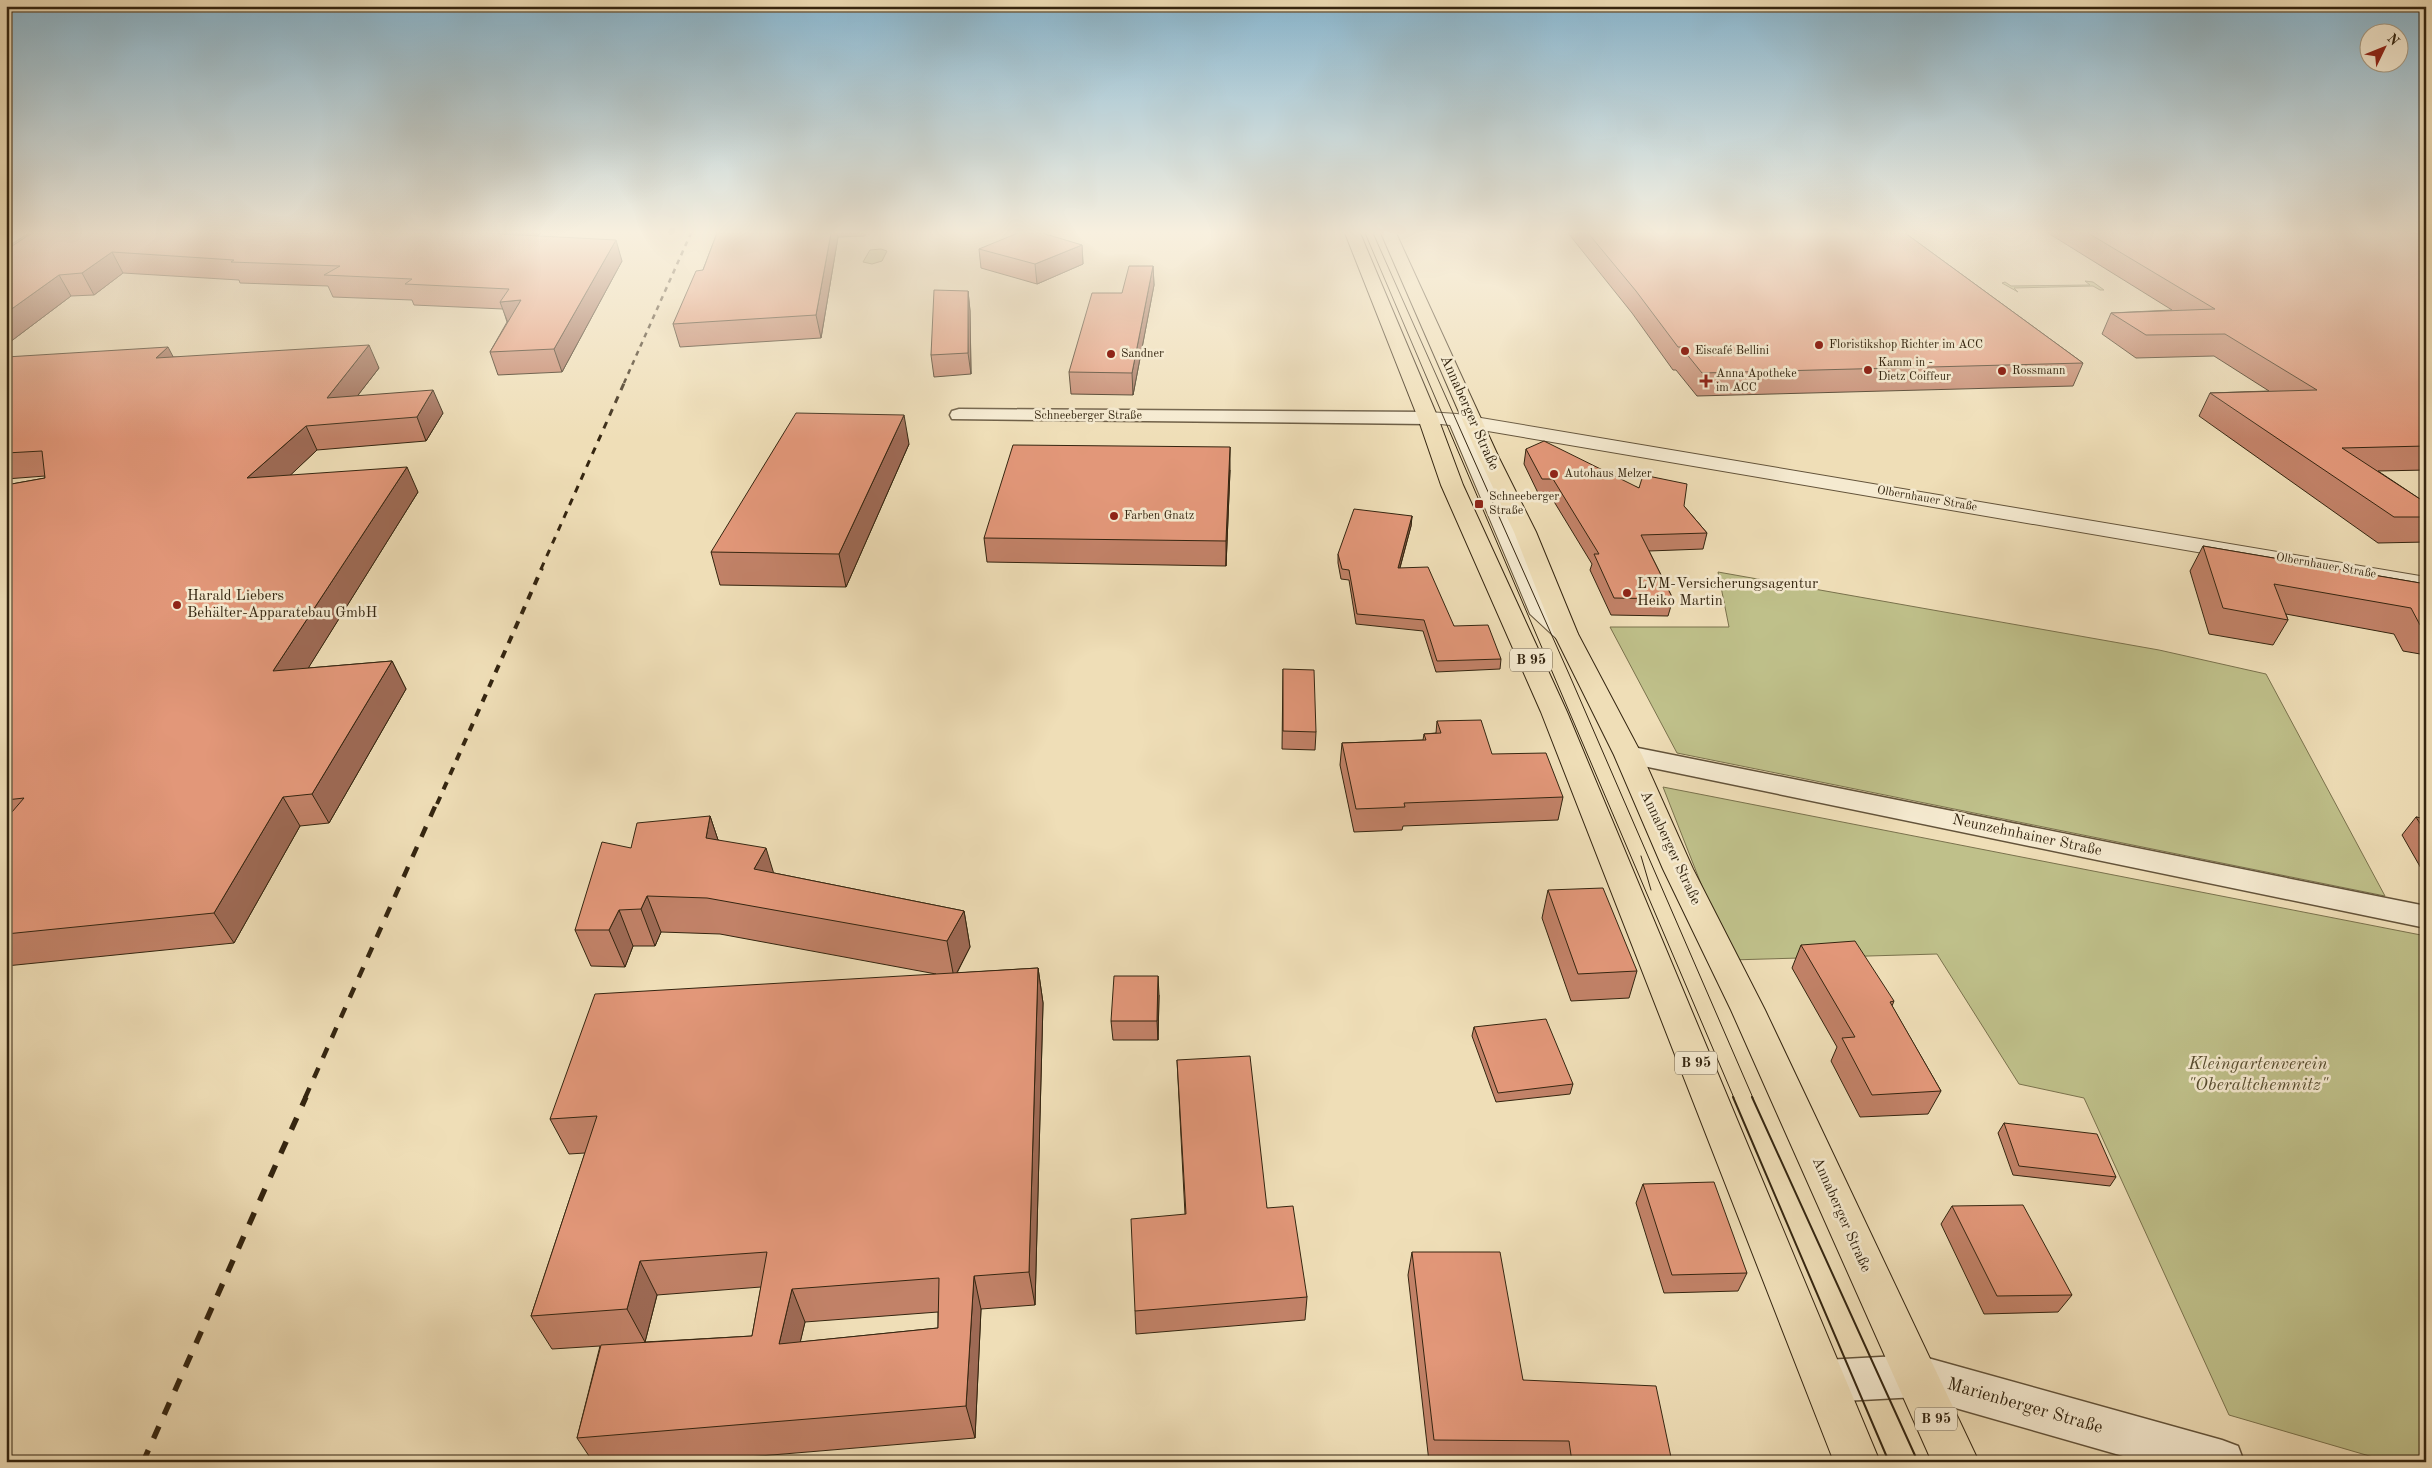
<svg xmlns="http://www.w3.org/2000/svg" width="2432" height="1468" font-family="'Old Standard TT',serif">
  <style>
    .green { fill: #bfc08a; stroke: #7a724d }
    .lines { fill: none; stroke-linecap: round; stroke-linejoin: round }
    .minor-casing { stroke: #63533a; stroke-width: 3 }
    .tertiary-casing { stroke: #63533a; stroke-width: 2 }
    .primary-casing { stroke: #342510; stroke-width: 2 }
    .minor { fill: #f5ead0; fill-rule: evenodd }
    .tertiary { fill: #f5ead0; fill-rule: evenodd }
    .primary { fill: #efdeb7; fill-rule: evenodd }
    .tram-far1 { stroke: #342510; stroke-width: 1 }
    .tram { stroke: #342510; stroke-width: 2 }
    .rail-far4 { stroke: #342510; stroke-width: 2.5; stroke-dasharray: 5 5; stroke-linecap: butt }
    .rail-far3 { stroke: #342510; stroke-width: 3; stroke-dasharray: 7 7; stroke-linecap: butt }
    .rail-far2 { stroke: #342510; stroke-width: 4; stroke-dasharray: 8 8; stroke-linecap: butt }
    .rail-far1 { stroke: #342510; stroke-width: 4.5; stroke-dasharray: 11 11; stroke-linecap: butt }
    .rail { stroke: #342510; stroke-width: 5.5; stroke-dasharray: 13 13; stroke-linecap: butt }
    .wall { fill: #c28268; stroke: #342510; fill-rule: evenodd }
    .shaded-wall { fill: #9e6a55; stroke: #342510 }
    .building { fill: #e29779; stroke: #342510; fill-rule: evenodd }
    .poi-dot { fill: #8f2418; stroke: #f5ead0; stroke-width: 2 }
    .labels { text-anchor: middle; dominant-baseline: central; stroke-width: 5; stroke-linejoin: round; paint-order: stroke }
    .far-poi-label { font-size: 12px; fill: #342510; stroke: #f5ead0; text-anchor: start }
    .far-street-label { font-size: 12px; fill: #342510; stroke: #f5ead0 }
    .shield { fill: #f5ead0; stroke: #6e604a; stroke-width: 1 }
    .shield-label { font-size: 14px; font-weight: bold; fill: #342510 }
    .street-label { font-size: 15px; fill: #342510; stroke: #f5ead0 }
    .poi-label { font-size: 15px; fill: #342510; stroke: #f5ead0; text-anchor: start }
    .near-park-label { font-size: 18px; font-style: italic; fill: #574c2e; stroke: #f5ead0 }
    .near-street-label { font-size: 18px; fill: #342510; stroke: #f5ead0 }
  </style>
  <rect width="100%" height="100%" fill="#efdeb7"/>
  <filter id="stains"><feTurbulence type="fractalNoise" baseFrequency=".004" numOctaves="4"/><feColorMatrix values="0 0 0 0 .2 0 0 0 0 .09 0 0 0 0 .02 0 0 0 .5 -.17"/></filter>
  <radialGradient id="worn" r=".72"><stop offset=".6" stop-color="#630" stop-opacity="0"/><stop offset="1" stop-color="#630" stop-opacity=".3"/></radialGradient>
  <g class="green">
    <polygon points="881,249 887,251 882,261 872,264 863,262 870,250"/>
    <polygon points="2085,281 2093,282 2104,290 2100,290 2093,286 2014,288 2018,292 2002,283 2005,282 2011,286 2090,285"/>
    <polygon points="1718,572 2159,650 2266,674 2385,896 1677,753 1610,627 1729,627"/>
    <polygon points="1663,787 2426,936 2426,1462 2390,1462 2229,1415 2084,1098 2019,1084 1937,954 1731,960"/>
  </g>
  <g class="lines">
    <defs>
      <g id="minor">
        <polygon points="11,233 28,233 6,247 6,236"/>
        <polygon points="959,409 1428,412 1435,414 1437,418 1435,422 1428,424 952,419 950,415 952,411"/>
        <polygon points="1628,746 2426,906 2426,928 1619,761 1615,755 1619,749"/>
        <polygon points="1917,1355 2222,1440 2238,1446 2244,1462 2144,1462 1917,1397 1825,1402 1810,1396 1804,1381 1810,1366 1825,1360"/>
      </g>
      <polygon id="tertiary" points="1428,412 1457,414 2426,577 2426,591 1470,428 1553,610 1578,634 1575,639 1566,641 1557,639 1530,614 1450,425 1421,422 1418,418 1421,414"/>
      <g id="primary">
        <polygon points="1345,233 1360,233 1438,418 1463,485 1567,712 1880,1462 1834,1462 1541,712 1441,485 1418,418"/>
        <polygon points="1381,233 1396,233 1499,458 1536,532 1578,634 1642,755 1693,869 1765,1010 1979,1462 1932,1462 1731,1010 1663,869 1614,755 1554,634 1514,532 1479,458"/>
      </g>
    </defs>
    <use href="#minor" class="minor-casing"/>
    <use href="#tertiary" class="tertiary-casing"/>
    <use href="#primary" class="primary-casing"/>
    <use href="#minor" class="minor"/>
    <use href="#tertiary" class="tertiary"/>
    <use href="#primary" class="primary"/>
    <g class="tram-far1">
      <polyline points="1365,233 1734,1098"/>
      <polyline points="1373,233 1569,674 1753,1098"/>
      <polyline points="1641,856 1651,890"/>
    </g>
    <g class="tram">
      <polyline points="1733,1097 1889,1462"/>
      <polyline points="1752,1097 1918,1462"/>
    </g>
    <g class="rail-far4">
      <polyline points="2416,233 2426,237"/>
      <polyline points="624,383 691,233"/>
    </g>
    <polyline class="rail-far3" points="541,569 625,381"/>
    <polyline class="rail-far2" points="437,804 542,568"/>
    <polyline class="rail-far1" points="305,1098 437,802"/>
    <polyline class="rail" points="143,1462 306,1097"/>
  </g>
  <g class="wall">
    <polygon points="32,233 541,233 536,236 622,261 562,372 498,375 490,352 507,322 503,309 414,305 412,300 333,297 328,286 240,283 239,280 123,273 94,295 71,296 6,345 6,250"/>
    <polygon points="717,233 865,233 865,236 838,237 821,338 680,347 673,324 703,270"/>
    <polygon points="1568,233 1905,233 2083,363 2073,386 1697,396 1676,370 1673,370 1632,313"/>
    <polygon points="2048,233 2416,233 2426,238 2426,470 2378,471 2426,503 2426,542 2378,543 2199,416 2210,393 2269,391 2214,356 2136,358 2102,334 2111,313 2172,310"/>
    <polygon points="1082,245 1083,264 1037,284 981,268 979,249"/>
    <polygon points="1153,266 1154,285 1133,395 1071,394 1069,372"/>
    <polygon points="968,291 970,311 971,374 934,377 931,355"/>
    <polygon points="6,357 173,357 379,368 358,395 443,413 426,441 317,450 290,475 418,492 308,668 392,661 406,689 329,823 300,826 234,943 6,966 6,485 45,478 45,476 6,479"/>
    <polygon points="909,444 846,587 720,585 711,552"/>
    <polygon points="1526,449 1639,488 1684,506 1707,533 1703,549 1649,551 1673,599 1668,616 1611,615 1590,570 1592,564 1550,495 1539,495 1524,464"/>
    <polygon points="1230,470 1226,566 987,562 984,538"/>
    <polygon points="1412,516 1411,526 1400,568 1454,626 1501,659 1500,669 1436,672 1423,631 1356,624 1349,580 1341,579 1338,563 1338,554"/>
    <polygon points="2203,546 2426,584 2426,655 2403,651 2394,634 2286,614 2288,620 2273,645 2209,634 2190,571"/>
    <polygon points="1283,669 1316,732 1315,750 1282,749"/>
    <polygon points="1437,721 1563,797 1558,820 1403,826 1402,830 1354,832 1340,765 1342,743 1423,740 1424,734 1436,733"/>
    <path d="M710 816 718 840 774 873 964 911 970 947 957 973 1038 968 1043 1003 1035 1305 981 1309 975 1438 688 1462H593L577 1438 600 1346 552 1349 531 1316 585 1153 569 1154 550 1119 936 974 720 934 661 932 655 946H633L625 967 591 966 575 930 631 848ZM761 1287 752 1336 645 1342 657 1295ZM938 1312V1328L800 1342 805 1322Z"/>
    <polygon points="2416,817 2426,819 2426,877 2402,835"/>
    <polygon points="1548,890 1637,971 1629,998 1571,1001 1542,918"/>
    <polygon points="1801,945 1894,1001 1892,1006 1941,1091 1928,1114 1860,1117 1831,1061 1837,1047 1792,968"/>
    <polygon points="1159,995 1158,1040 1113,1040 1111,1021"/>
    <polygon points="1474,1027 1573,1084 1570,1094 1496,1102 1472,1036"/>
    <polygon points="1177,1060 1267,1208 1307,1297 1305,1320 1136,1334 1135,1311 1185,1214"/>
    <polygon points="2004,1123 2116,1177 2110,1186 2013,1175 1998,1133"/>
    <polygon points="1643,1184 1747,1273 1738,1291 1664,1293 1636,1203"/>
    <polygon points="1952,1206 2072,1295 2058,1312 1984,1314 1941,1224"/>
    <polygon points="1412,1252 1523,1380 1672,1462 1429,1462 1408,1275"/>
  </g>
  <g class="shaded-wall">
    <polygon points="502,233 541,233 508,255 501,234"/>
    <polygon points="831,233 837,233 838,237 821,338 816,315"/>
    <polygon points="616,240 622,261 562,372 554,349"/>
    <polygon points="1082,245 1083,264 1037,284 1035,264"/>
    <polygon points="112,252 123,273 94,295 82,273"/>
    <polygon points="1153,266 1154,285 1133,395 1132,373"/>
    <polygon points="59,275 71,296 6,345 6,313"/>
    <polygon points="968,291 970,311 971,374 968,353"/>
    <polygon points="521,300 508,323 500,302"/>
    <polygon points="369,345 379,368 338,421 327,398"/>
    <polygon points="168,347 180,370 156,358"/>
    <polygon points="433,390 443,413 426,441 417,417"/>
    <polygon points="904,415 909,444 846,587 839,554"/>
    <polygon points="306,426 317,450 260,504 247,478"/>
    <polygon points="1230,447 1230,470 1226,566 1226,541"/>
    <polygon points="407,467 418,492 289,699 273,671"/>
    <polygon points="1412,516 1411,526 1397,578 1398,568"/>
    <polygon points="392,661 406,689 329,823 312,794"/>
    <polygon points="283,797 300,826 234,943 214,913"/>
    <polygon points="710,816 722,852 706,838"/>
    <polygon points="766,848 777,884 754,869"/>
    <polygon points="647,896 661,932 655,946 641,909"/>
    <polygon points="619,910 633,946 625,967 609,930"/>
    <polygon points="964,911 970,947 954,978 947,941"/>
    <polygon points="1038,968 1043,1003 1035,1305 1029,1272"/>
    <polygon points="1158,976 1159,995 1158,1040 1157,1021"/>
    <polygon points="640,1261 657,1295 645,1342 627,1309"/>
    <polygon points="974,1276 981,1309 975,1438 966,1406"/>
    <polygon points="792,1289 805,1322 792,1377 779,1344"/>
  </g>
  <g class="building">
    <polygon points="32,233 502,233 501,234 616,240 554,349 490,352 521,300 500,302 509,289 405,284 412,279 324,275 340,266 231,262 234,260 112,252 82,273 59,275 6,313 6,250"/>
    <polygon points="717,233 831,233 816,315 673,324 696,271 703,270"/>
    <polygon points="1018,233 1042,233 1082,245 1035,264 979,249"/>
    <polygon points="1588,233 1905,233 2083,363 1702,373 1681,347 1678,347 1636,291"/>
    <polygon points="2088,233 2416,233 2426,238 2426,446 2342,448 2426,503 2426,517 2394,517 2210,393 2317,390 2225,334 2146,335 2111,313 2215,309"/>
    <polygon points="1129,266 1153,266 1132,373 1069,372 1092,293 1122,293"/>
    <polygon points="934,290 968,291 968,353 931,355"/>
    <polygon points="369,345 327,398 433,390 417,417 306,426 247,478 407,467 273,671 392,661 312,794 283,797 214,913 6,934 6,819 24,798 6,800 6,485 45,478 42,451 6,453 6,357 168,347 156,358"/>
    <polygon points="796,413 904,415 839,554 711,552"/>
    <polygon points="1544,441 1639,488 1643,475 1687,484 1684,506 1707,533 1641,535 1673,599 1614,598 1594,554 1599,554 1553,479 1542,479 1526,449"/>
    <polygon points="1013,445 1230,447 1226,541 984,538"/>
    <polygon points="1354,509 1412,516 1398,568 1428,567 1454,626 1488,625 1501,659 1437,661 1424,620 1357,614 1349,570 1342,569 1338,554"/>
    <polygon points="2203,546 2426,584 2426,626 2420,625 2411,608 2274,584 2288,620 2223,608"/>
    <polygon points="1283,669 1314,670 1316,732 1283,731"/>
    <polygon points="1481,720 1492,754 1546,753 1563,797 1404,803 1405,807 1356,809 1342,743 1426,740 1424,734 1441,733 1437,721"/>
    <polygon points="710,816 706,838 766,848 754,869 964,911 947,941 707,898 647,896 641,909 619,910 609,930 575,930 602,842 631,848 637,823"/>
    <polygon points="2416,817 2426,819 2426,833"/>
    <polygon points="1603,888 1637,971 1578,974 1548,890"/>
    <polygon points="1855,941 1894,1001 1890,1002 1941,1091 1872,1095 1842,1038 1855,1037 1801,945"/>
    <path d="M1038 968 1029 1272 974 1276 966 1406 577 1438 601 1345 752 1336 767 1252 640 1261 627 1309 531 1316 597 1116 550 1119 595 994ZM939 1278 938 1328 779 1344 792 1289Z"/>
    <polygon points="1114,976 1158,976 1157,1021 1111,1021"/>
    <polygon points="1546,1019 1573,1084 1498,1093 1474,1027"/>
    <polygon points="1250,1056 1267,1208 1293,1206 1307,1297 1135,1311 1131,1219 1186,1214 1177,1060"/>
    <polygon points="2004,1123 2097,1134 2116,1177 2019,1166"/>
    <polygon points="1714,1182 1747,1273 1672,1275 1643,1184"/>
    <polygon points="2023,1205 2072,1295 1997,1296 1952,1206"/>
    <polygon points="1412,1252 1500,1252 1523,1380 1656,1386 1672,1462 1572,1462 1569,1441 1434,1440"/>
  </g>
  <linearGradient id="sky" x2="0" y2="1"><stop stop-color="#89b7d0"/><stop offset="0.53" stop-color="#f8f0df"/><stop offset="1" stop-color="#f8f0df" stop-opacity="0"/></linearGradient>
  <rect width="2432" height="439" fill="url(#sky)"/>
  <g class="poi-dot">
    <circle cx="1819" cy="345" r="5"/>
    <circle cx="1685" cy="351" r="5"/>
    <circle cx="1111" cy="354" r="5"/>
    <circle cx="1868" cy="370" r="5"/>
    <circle cx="2002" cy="371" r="5"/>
    <path d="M1703.5 373.5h5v5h5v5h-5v5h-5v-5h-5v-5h5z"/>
    <circle cx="1554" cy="474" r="5"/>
    <rect x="1474" y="499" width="10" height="10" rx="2.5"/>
    <circle cx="1114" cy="516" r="5"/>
    <circle cx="1627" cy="593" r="5"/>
    <circle cx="177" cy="605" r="5"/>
  </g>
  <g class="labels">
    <g class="far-poi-label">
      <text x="1829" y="345">Floristikshop Richter im ACC</text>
      <text x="1695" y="351">Eiscafé Bellini</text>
      <text x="1121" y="354">Sandner</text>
      <text x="1878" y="363">Kamm in -<tspan x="1878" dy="14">Dietz Coiffeur</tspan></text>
      <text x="2012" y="371">Rossmann</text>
      <text x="1716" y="374">Anna Apotheke<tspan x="1716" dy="14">im ACC</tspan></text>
      <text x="1564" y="474">Autohaus Melzer</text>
      <text x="1489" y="497">Schneeberger<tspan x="1489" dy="14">Straße</tspan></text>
      <text x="1124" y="516">Farben Gnatz</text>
    </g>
    <g class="far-street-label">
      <text x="1088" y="416">Schneeberger Straße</text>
      <text transform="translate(1927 499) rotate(10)">Olbernhauer Straße</text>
      <text transform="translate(2326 566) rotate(10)">Olbernhauer Straße</text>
    </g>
    <g class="shield">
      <rect x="1510" y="648.5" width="42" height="23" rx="4"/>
      <rect x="1675" y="1051.5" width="42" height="23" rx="4"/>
      <rect x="1915" y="1407.5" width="42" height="23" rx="4"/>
    </g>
    <g class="shield-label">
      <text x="1531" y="660">B 95</text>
      <text x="1696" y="1063">B 95</text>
      <text x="1936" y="1419">B 95</text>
    </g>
    <g class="street-label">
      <text transform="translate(1469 413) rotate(66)">Annaberger Straße</text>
      <text transform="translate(2027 836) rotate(12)">Neunzehnhainer Straße</text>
      <text transform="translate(1670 848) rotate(65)">Annaberger Straße</text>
      <text transform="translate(1841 1215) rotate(66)">Annaberger Straße</text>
    </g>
    <g class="poi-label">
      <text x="1637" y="584">LVM-Versicherungsagentur<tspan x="1637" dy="17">Heiko Martin</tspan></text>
      <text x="187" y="596">Harald Liebers<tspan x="187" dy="17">Behälter-Apparatebau GmbH</tspan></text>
    </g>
    <g class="near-park-label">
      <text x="2258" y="1064">Kleingartenverein<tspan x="2258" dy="21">"Oberaltchemnitz"</tspan></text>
    </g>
    <g class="near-street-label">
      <text transform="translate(2025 1406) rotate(16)">Marienberger Straße</text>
    </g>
  </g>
  <rect width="2432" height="1468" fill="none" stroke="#efdeb7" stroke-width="25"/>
  <rect x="8" y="8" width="2417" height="1453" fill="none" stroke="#342510" stroke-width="2.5"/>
  <rect x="12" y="12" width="2407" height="1443" fill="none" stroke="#342510"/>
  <g transform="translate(2384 48) rotate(47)"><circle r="24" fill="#f5ead0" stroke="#a89b83"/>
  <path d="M0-4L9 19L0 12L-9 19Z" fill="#8f2418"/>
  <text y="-8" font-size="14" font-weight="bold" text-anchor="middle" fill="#342510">N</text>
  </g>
  <rect width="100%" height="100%" filter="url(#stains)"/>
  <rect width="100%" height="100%" fill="url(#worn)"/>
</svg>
